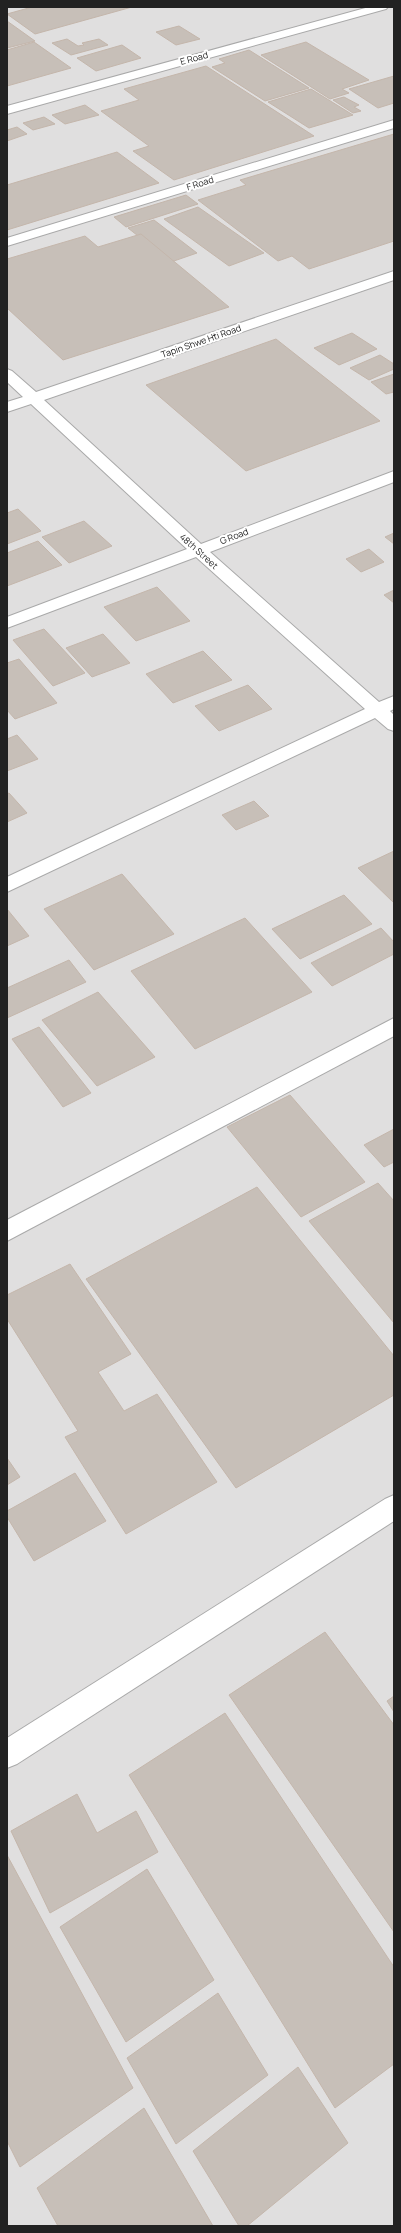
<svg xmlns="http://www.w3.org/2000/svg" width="401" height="2233" font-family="Manrope,sans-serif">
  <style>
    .residential { fill: #e0dfdf }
    .building { fill: #c7bfb8; stroke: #c4b6ab }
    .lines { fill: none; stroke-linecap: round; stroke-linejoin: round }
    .street-casing { stroke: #a9a9a9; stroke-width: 2 }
    .street { fill: #fff; fill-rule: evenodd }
    .labels { text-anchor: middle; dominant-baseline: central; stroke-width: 4; stroke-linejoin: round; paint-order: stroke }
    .far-street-label { font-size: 9px; fill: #222; stroke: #fff }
  </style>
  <rect width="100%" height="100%" fill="#f2efe9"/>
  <rect class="residential" x="7" y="7" width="387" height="2219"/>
  <g class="building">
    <polygon points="32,7 132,7 35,34 7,14"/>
    <polygon points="7,21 35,41 7,48"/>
    <polygon points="179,26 200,39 176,45 156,32"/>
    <polygon points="67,39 78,46 84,45 82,43 99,39 108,45 71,55 52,43"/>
    <polygon points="34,42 71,68 7,86 7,50"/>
    <polygon points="306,42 369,80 342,89 349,93 330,99 261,55"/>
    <polygon points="122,45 141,58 96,71 77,58"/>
    <polygon points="249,50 309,88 265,101 212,67 225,63 219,59"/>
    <polygon points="206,66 314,136 174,180 133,151 149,146 101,111 139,100 124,89"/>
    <polygon points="394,76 394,103 378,108 349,89"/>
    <polygon points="311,89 353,115 309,128 268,102"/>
    <polygon points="344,97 359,105 354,107 361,111 353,113 333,100"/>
    <polygon points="85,105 99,115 65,124 52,115"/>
    <polygon points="44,117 55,124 33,130 23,123"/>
    <polygon points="17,127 27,134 7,141 7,130"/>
    <polygon points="394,134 394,241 309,269 292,256 278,261 198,200 246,185 240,180"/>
    <polygon points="117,152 159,183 7,230 7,185"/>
    <polygon points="186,195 198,204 126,227 114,217"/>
    <polygon points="198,207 264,253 229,266 164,219"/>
    <polygon points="154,220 197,253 171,262 128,228"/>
    <polygon points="141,234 229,307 63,360 7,308 7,259 85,236 98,247"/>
    <polygon points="352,333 377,349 339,365 314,348"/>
    <polygon points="276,339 380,421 246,471 146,385"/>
    <polygon points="380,355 394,364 394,369 369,380 350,368"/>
    <polygon points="394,374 394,392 386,394 371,382"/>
    <polygon points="18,509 41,531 7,544 7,513"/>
    <polygon points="84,521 112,546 69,563 42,537"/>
    <polygon points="394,533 394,544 385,537"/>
    <polygon points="38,541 62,565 7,586 7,553"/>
    <polygon points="369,549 384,562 361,572 346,559"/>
    <polygon points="157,587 190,621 136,641 104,607"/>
    <polygon points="394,590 394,603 384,595"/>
    <polygon points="44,629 85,673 53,686 13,640"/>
    <polygon points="103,634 130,663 92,677 66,648"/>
    <polygon points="203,651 232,680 173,703 146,674"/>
    <polygon points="19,659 57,703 15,719 7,710 7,663"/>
    <polygon points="248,685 272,709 219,731 195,706"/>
    <polygon points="17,735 38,759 7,771 7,739"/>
    <polygon points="9,793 27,813 7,822 7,794"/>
    <polygon points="254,801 269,816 236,830 222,815"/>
    <polygon points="394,851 394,903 358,868"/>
    <polygon points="122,874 174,934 94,970 44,909"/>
    <polygon points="344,895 372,924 300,959 272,929"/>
    <polygon points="7,909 29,936 7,946"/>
    <polygon points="245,918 312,992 195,1049 131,971"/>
    <polygon points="381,928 394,942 394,954 332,986 311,963"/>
    <polygon points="69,960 86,982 7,1018 7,988"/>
    <polygon points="98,992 155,1057 97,1086 42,1020"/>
    <polygon points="39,1027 91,1093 63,1107 12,1039"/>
    <polygon points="290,1095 365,1182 301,1217 227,1127"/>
    <polygon points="394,1129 394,1162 384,1167 364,1145"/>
    <polygon points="378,1183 394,1201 394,1323 309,1221"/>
    <polygon points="257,1187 394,1356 394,1395 236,1488 86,1279"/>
    <polygon points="70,1264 131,1354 98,1372 124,1411 157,1394 217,1482 126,1534 65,1437 78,1431 7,1319 7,1295"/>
    <polygon points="7,1458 20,1477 7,1485"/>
    <polygon points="75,1473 106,1521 34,1561 7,1517 7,1511"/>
    <polygon points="325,1632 394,1725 394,1932 229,1695"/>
    <polygon points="394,1696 394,1712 387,1701"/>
    <polygon points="225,1713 394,1967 394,2064 335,2108 129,1775"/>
    <polygon points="77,1794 97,1833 136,1811 158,1852 50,1913 11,1831"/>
    <polygon points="7,1855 133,2088 20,2167 7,2141"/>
    <polygon points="147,1869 214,1980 126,2042 60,1927"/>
    <polygon points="218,1993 268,2075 176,2144 127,2058"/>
    <polygon points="298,2067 348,2143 247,2226 239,2226 193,2151"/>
    <polygon points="144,2108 213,2226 58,2226 37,2188"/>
  </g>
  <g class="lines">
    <defs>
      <g id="street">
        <polygon points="369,7 388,7 386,9 7,114 7,106"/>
        <polygon points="394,120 394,128 7,246 7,238"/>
        <polygon points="394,271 394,280 44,400 201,544 394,471 394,482 210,552 379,702 394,696 394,709 390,711 394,715 394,731 388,729 375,718 7,892 7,877 365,709 196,557 7,628 7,617 187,549 31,404 7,412 7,402 23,397 7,382 7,369 12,371 36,392"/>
        <polygon points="394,1018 394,1036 7,1241 7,1220"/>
        <polygon points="394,1495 394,1521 17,1764 7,1768 7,1738 385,1499"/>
      </g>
    </defs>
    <use href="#street" class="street-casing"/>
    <use href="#street" class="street"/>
  </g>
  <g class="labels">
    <g class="far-street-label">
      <text transform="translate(194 58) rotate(-15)">E Road</text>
      <text transform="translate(200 183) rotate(-17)">F Road</text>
      <text transform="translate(201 341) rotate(-19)">Tapin Shwe Hti Road</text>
      <text transform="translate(234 536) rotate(-21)">G Road</text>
      <text transform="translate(199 551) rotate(42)">48th Street</text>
    </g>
  </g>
  <rect width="401" height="2233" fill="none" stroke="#222222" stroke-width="16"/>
</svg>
